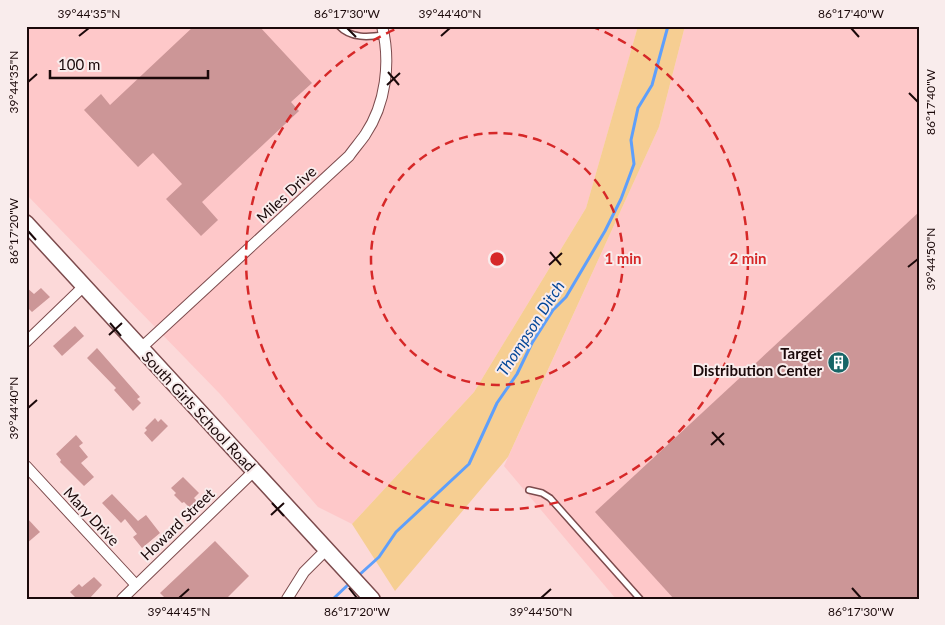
<svg xmlns="http://www.w3.org/2000/svg" width="945" height="625" font-family="Lato,sans-serif">
  <style>
    .built { fill: #fec8c9 }
    .green { fill: #f6ce92 }
    .lines { fill: none; stroke-linecap: round; stroke-linejoin: round }
    .stream { stroke: #5e9ffb; stroke-width: 3 }
    .building { fill: #cc9697 }
    .lane-casing { stroke: #7c4b4d; stroke-width: 8 }
    .street-casing { stroke: #7c4b4d; stroke-width: 12 }
    .secondary-casing { stroke: #7c4b4d; stroke-width: 18 }
    .lane { stroke: #fff; stroke-width: 5 }
    .street { stroke: #fff; stroke-width: 10 }
    .secondary { stroke: #fff; stroke-width: 15 }
    .ticks { fill: none; stroke: #1b090a; stroke-width: 2 }
    .ring { fill: none; stroke: #d62828; stroke-width: 2.5; stroke-dasharray: 9 6 }
    .labels { text-anchor: middle; dominant-baseline: central; stroke-width: 4; stroke-linejoin: round; paint-order: stroke }
    .street-label { font-size: 15px; fill: #1b090a; stroke: #f9ecec }
    .poi-label { font-size: 15px; font-weight: bold; fill: #1b090a; stroke: #f9ecec; text-anchor: end }
    .water-label { font-size: 16px; font-style: italic; fill: #044798; stroke: #f9ecec }
    .centre { fill: #d62828; stroke: #f9ecec; stroke-width: 2.5 }
    .ring-label { font-size: 15px; text-anchor: middle; font-weight: bold; fill: #d62828; stroke: #f9ecec; stroke-width: 4; stroke-linejoin: round; paint-order: stroke }
    .neatline { fill: none; stroke: #1b090a; stroke-width: 2 }
    .ticks-label { font-size: 12px; text-anchor: middle; fill: #1b090a }
  </style>
  <rect width="100%" height="100%" fill="#fcd9d9"/>
  <g class="built">
    <polygon points="26,26 638,26 586,208 474,392 352,524 318,507 220,394 26,194"/>
    <polygon points="685,26 919,26 919,599 616,599 504,466 659,127"/>
  </g>
  <polygon class="green" points="638,26 685,26 659,127 508,457 395,591 352,524 474,392 586,208"/>
  <g class="lines">
    <g class="stream">
      <polyline points="358,576 379,557 396,532 469,464 497,403 517,374 532,343 553,310 566,297 605,231 621,199 634,164 631,140 638,108 652,85 668,26"/>
      <polyline points="333,599 351,582"/>
    </g>
  </g>
  <g class="building">
    <polygon points="194,26 259,26 312,83 291,102 299,111 202,202 218,220 201,236 166,199 182,184 153,153 138,167 84,110 101,94 110,105"/>
    <polygon points="919,212 919,599 674,599 595,512"/>
    <polygon points="26,287 34,294 41,288 50,297 32,312 26,306"/>
    <polygon points="75,326 84,336 62,356 53,346"/>
    <polygon points="97,348 140,397 137,399 141,403 133,411 114,390 116,388 87,358"/>
    <polygon points="155,418 158,422 161,419 168,426 152,442 144,433 147,430 145,428"/>
    <polygon points="76,435 83,443 79,446 88,457 81,463 94,477 84,486 60,462 61,460 56,454"/>
    <polygon points="183,477 199,493 194,498 197,501 190,508 184,502 182,503 174,495 176,493 171,488"/>
    <polygon points="112,494 138,521 146,515 160,533 142,548 133,537 137,534 125,519 121,523 102,503"/>
    <polygon points="26,517 40,532 26,544"/>
    <polygon points="215,541 249,576 226,599 166,599 160,593"/>
    <polygon points="94,577 102,585 89,599 77,599 70,592 79,584 82,587"/>
  </g>
  <g class="lines">
    <defs>
      <g id="lane">
        <path d="M339 26C351 39 369 37 384 35"/>
        <polyline points="529,490 542,493 550,498 640,599"/>
      </g>
      <g id="street">
        <polyline points="26,342 84,286"/>
        <path d="M141 348 349 156C354 149 360 142 365 135 386 104 391 62 382 26"/>
        <polyline points="26,466 136,585"/>
        <polyline points="122,599 254,471"/>
        <polyline points="287,599 304,572 327,549"/>
      </g>
      <polyline id="secondary" points="26,223 372,599"/>
    </defs>
    <use href="#lane" class="lane-casing"/>
    <use href="#street" class="street-casing"/>
    <use href="#secondary" class="secondary-casing"/>
    <use href="#lane" class="lane"/>
    <use href="#street" class="street"/>
    <use href="#secondary" class="secondary"/>
  </g>
  <path class="ticks" d="M347 28 356 37M851 28 859 37M79 36 89 28M441 36 450 28M388 72 399 85M28 82 37 74M387 85 400 73M909 93 918 102M28 231 36 240M550 252 561 265M549 265 562 253M908 267 918 259M110 323 121 336M109 335 122 323M28 408 37 400M712 432 724 445M711 445 724 433M272 503 284 516M271 515 284 503M349 588 357 598M852 588 861 598M179 598 189 589M541 598 551 589"/>
  <g class="ring">
    <circle cx="497" cy="259" r="126"/>
    <path d="M591 26A251 251 0 1 1 403 26"/>
  </g>
  <defs>
    <symbol id="building-disc" viewBox="-11 -11 22 22"><circle r="9.5" fill="#176667" stroke="#f9ecec"/><path d="M-4-6H4V6H1V3H-1V6H-4ZM-2.5-4.3h1.7v1.8h-1.7ZM.8-4.3h1.7v1.8H.8ZM-2.5-1h1.7V.8h-1.7ZM.8-1h1.7V.8H.8Z" fill="#fff"/></symbol>
  </defs>
  <g fill-rule="evenodd">
    <use href="#building-disc" x="826" y="350" width="25" height="25"/>
  </g>
  <g class="labels">
    <g class="street-label">
      <text transform="translate(286 194) rotate(-43)">Miles Drive</text>
      <text transform="translate(199 411) rotate(47)">South Girls School Road</text>
      <text transform="translate(92 516) rotate(47)">Mary Drive</text>
      <text transform="translate(177 524) rotate(-44)">Howard Street</text>
    </g>
    <g class="poi-label">
      <text x="822" y="353">Target<tspan x="822" dy="17">Distribution Center</tspan></text>
    </g>
    <g class="water-label">
      <text transform="translate(530 328) rotate(-57)">Thompson Ditch</text>
    </g>
  </g>
  <circle cx="497" cy="259" r="8" class="centre"/>
  <g class="ring-label">
    <text x="623" y="264">1 min</text>
    <text x="748" y="264">2 min</text>
  </g>
  <rect width="945" height="625" fill="none" stroke="#f9ecec" stroke-width="55"/>
  <path d="M50 70v8h158v-8" fill="none" stroke="#1b090a" stroke-width="2.5"/>
  <text x="58" y="70" font-size="15" fill="#1b090a" stroke="#f9ecec" stroke-width="4" paint-order="stroke">100 m</text>
  <rect x="28" y="28" width="890" height="570" class="neatline"/>
  <g class="ticks-label">
    <text x="89" y="18">39°44'35"N</text>
    <text x="347" y="18">86°17'30"W</text>
    <text x="450" y="18">39°44'40"N</text>
    <text x="851" y="18">86°17'40"W</text>
    <text transform="translate(14 82) rotate(-90)" y="4">39°44'35"N</text>
    <text transform="translate(931 102) rotate(-90)" y="4">86°17'40"W</text>
    <text transform="translate(14 231) rotate(-90)" y="4">86°17'20"W</text>
    <text transform="translate(931 259) rotate(-90)" y="4">39°44'50"N</text>
    <text transform="translate(14 408) rotate(-90)" y="4">39°44'40"N</text>
    <text x="179" y="616">39°44'45"N</text>
    <text x="357" y="616">86°17'20"W</text>
    <text x="541" y="616">39°44'50"N</text>
    <text x="861" y="616">86°17'30"W</text>
  </g>
</svg>
